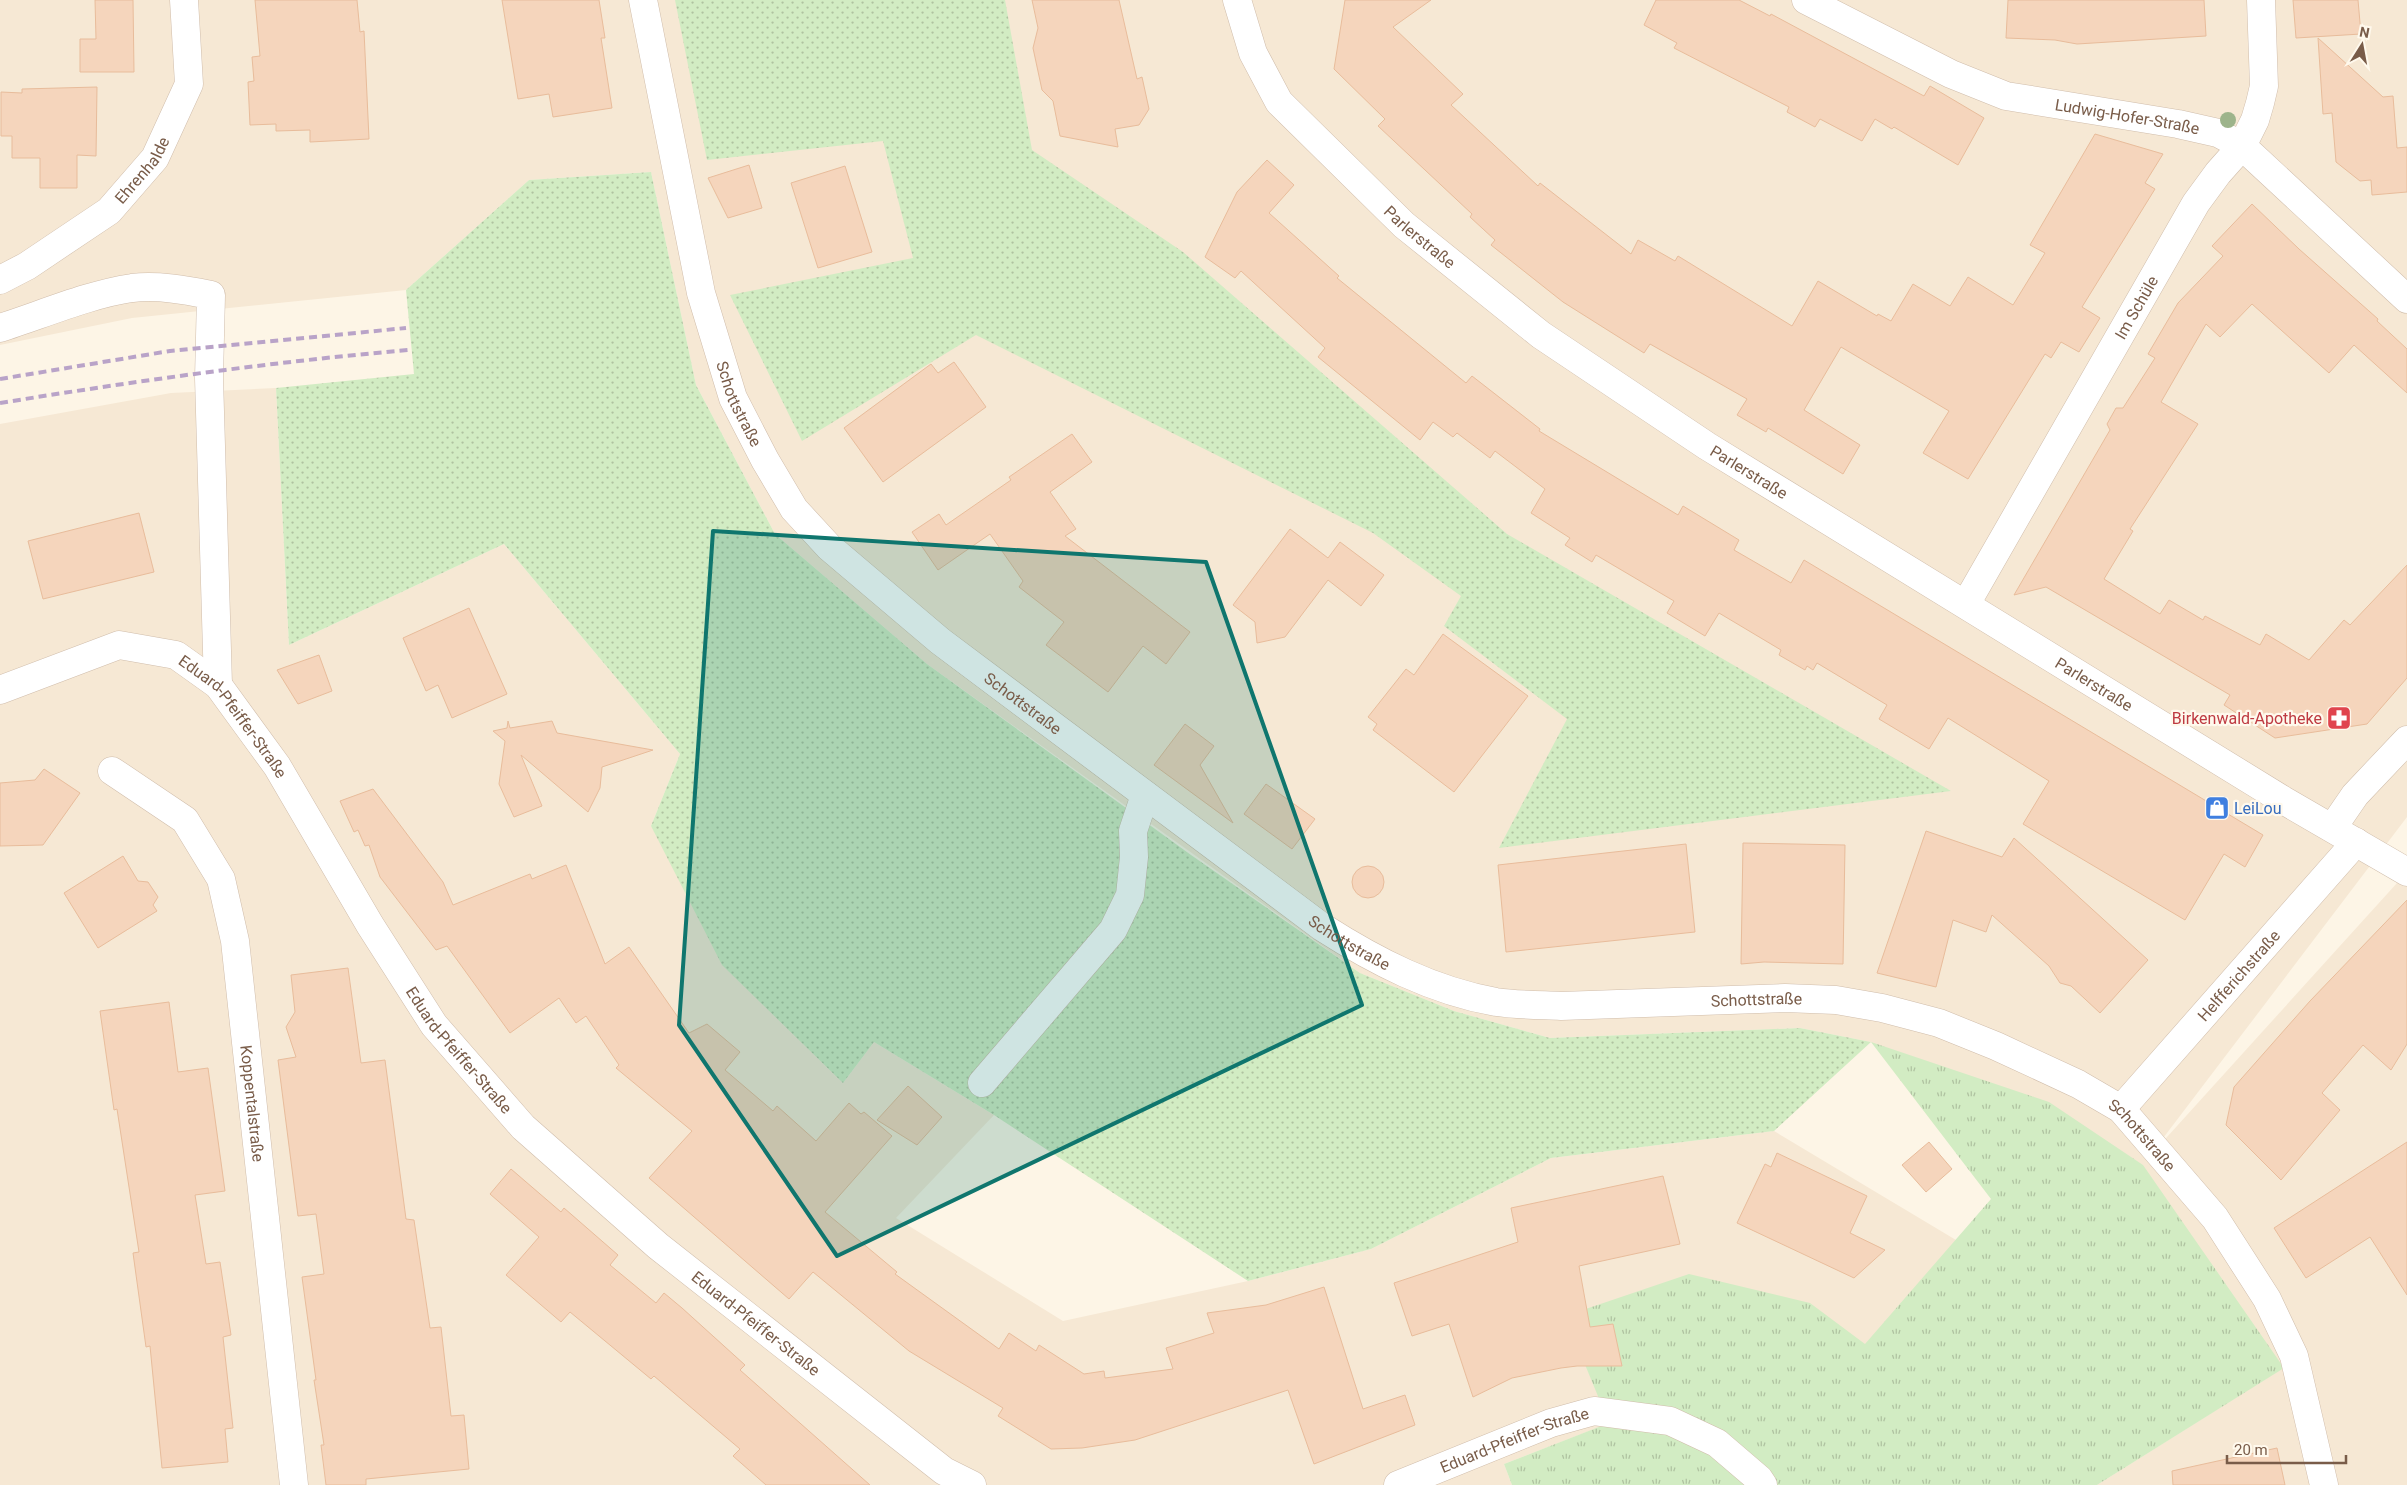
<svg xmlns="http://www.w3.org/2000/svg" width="2407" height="1485" font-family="Roboto,sans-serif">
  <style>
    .residential { fill: #f6e8d4 }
    .grass { fill: url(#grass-tufts) }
    .garden { fill: url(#garden-dots) }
    .building { fill: #f5d5bc; stroke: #e8bc9b }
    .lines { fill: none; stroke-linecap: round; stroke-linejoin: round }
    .minor-casing { stroke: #d0bdab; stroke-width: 29 }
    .minor { stroke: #fff; stroke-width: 28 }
    .rail { stroke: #b9a3c8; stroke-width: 4; stroke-dasharray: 8 5; stroke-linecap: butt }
    .tree { fill: #9db48b }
    .marked { fill: #0f766e; fill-opacity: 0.2; stroke: #0f766e; stroke-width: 4; stroke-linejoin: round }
    .labels { text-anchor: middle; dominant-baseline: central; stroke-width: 4.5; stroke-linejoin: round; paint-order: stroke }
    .street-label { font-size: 16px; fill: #795c49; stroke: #fff9ed }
    .health-label { font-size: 16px; fill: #be3a42; stroke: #fff9ed; text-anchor: end }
    .shop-label { font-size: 16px; fill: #366cbe; stroke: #fff9ed; text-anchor: start }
  </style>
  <defs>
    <pattern id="grass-tufts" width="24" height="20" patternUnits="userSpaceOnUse" patternTransform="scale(1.25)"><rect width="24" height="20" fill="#d2ecc3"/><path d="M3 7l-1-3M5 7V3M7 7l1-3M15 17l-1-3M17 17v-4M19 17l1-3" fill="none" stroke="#afc2a0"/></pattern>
    <pattern id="garden-dots" width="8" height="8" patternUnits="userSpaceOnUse" patternTransform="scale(1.25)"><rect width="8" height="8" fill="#d2ecc3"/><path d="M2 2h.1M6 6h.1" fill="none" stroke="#afc2a0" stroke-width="1.8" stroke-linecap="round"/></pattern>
  </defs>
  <rect width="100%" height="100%" fill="#fdf5e6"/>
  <g class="residential">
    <polygon points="0,0 2407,0 2407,817 2148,1158 2407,872 2407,1485 2097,1485 2283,1368 1871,1042 1800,1028 1550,1038 1454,1011 1360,973 927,664 775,534 696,385 651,172 529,180 406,290 132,318 0,345"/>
    <polygon points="276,388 289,645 504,544 680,754 651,826 843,1083 874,1042 994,1115 896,1218 1063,1321 1248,1281 1371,1249 1551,1158 1774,1131 1956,1240 1865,1345 1809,1303 1565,1316 1610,1423 1504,1464 1512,1485 0,1485 0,424 171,393"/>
  </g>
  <polygon class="grass" points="1871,1042 2049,1102 2143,1165 2284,1368 2097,1485 1512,1485 1504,1464 1609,1423 1565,1316 1689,1274 1810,1303 1865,1344 1991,1199"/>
  <g class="garden">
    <polygon points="675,0 1005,0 1032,150 1183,252 1507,534 1951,791 1499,848 1567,719 1444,626 1461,596 1373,533 976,335 802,441 730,295 913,258 883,141 707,160"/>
    <polygon points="651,172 696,385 775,534 927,664 1191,855 1360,973 1454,1011 1550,1038 1800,1028 1871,1042 1774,1131 1551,1158 1371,1249 1248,1281 994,1115 874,1042 843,1083 722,965 651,826 680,754 504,544 289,645 276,388 414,374 406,290 529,180"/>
  </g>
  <g class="building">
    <polygon points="95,0 133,0 134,72 80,72 80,39 96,39"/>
    <polygon points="255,0 357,0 360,32 364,31 369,139 310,142 310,130 276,131 276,124 250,125 248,82 254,81 252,57 260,56"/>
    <polygon points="502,0 599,0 605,38 601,38 612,108 553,117 549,94 518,99"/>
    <polygon points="1032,0 1119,0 1137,79 1142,77 1149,109 1139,125 1115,129 1118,147 1060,136 1053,101 1042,90 1033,48 1038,28"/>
    <polygon points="1345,0 1431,0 1393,27 1463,94 1451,105 1538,186 1540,183 1631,254 1638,240 1675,261 1678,256 1792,326 1818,281 1877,316 1878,314 1891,321 1913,284 1950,306 1968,277 2013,305 2045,253 2030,245 2095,134 2163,154 2145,183 2155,189 2082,307 2100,318 2079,352 2061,342 2051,358 2045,354 1968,479 1923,453 1949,411 1841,347 1804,410 1860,445 1843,474 1768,428 1766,432 1737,415 1747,399 1650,344 1644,353 1563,302 1491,245 1495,240 1470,217 1472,214 1378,126 1385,119 1334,69"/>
    <polygon points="1656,0 1739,0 1770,16 1771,14 1924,96 1930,86 1984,118 1958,165 1894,127 1892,129 1875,119 1862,141 1820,119 1815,127 1787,112 1789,107 1674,48 1677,43 1644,25"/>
    <polygon points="2008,0 2204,0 2206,36 2077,44 2055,40 2006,38"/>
    <polygon points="2293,0 2358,0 2361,34 2296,38"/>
    <polygon points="2318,38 2383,97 2393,96 2397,148 2407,147 2407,192 2372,195 2371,180 2360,181 2336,162 2332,113 2323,114"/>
    <polygon points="97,87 96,156 77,155 77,188 40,188 40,158 12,158 12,136 1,136 1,92 22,93 22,89"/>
    <polygon points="1267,160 1294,185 1269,213 1339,276 1337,278 1466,383 1472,376 1540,429 1539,431 1678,515 1683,506 1739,540 1734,550 1791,583 1804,560 2263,835 2245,867 2224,854 2185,920 2023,824 2049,781 1948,718 1929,749 1879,719 1887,705 1817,663 1813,670 1807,666 1805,670 1779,655 1781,650 1719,613 1705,636 1667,613 1674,601 1596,555 1592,562 1565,545 1570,538 1531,513 1545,489 1495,451 1490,458 1457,433 1453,437 1433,422 1420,440 1318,357 1325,348 1241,271 1235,278 1205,257 1237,192"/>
    <polygon points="749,165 762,208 728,218 708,178"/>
    <polygon points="845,166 872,252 818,268 791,183"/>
    <polygon points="2252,204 2299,249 2378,319 2377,321 2407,349 2407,393 2354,345 2329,373 2252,304 2220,337 2206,324 2161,402 2198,424 2130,529 2133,531 2104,579 2160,614 2169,600 2203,620 2205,616 2260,645 2266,634 2309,660 2344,620 2350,625 2407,565 2407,678 2367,724 2275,738 2224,705 2230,695 2046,587 2014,595 2110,430 2107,424 2116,408 2123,408 2155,358 2148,354 2178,303 2223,256 2212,246"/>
    <polygon points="954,362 986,407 883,482 844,428 931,364 938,373"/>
    <polygon points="1072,434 1092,462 1050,492 1076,529 1065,536 1190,632 1166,664 1143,646 1108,692 1046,645 1064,622 1019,587 1023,581 990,534 938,570 912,532 939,514 946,525 1011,480 1009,477"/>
    <polygon points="139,513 154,572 43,599 28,541"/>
    <polygon points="1290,529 1328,558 1340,542 1384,575 1361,606 1328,580 1285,637 1257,643 1255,622 1233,605"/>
    <polygon points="469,608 507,694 452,718 438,685 426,691 403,638"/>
    <polygon points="1443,634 1528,696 1454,792 1373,730 1377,724 1368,717 1406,669 1414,675"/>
    <polygon points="319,655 332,691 298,704 277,670"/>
    <polygon points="508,721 510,728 552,721 557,733 653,750 602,767 600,788 588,812 521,755 542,806 514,817 499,784 505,741 493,731 507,728"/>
    <polygon points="1185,724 1214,746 1200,765 1233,823 1154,765"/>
    <polygon points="44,769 80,793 43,845 0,846 0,783 35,780"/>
    <polygon points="1266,784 1315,819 1292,849 1244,814"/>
    <polygon points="373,789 443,882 453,905 530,874 532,879 566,865 605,964 629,947 689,1033 707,1024 740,1052 725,1070 773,1111 777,1106 816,1141 849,1103 861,1114 864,1112 892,1136 825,1212 897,1272 895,1274 999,1349 1009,1333 1036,1351 1039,1345 1084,1374 1104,1371 1105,1378 1173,1369 1166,1348 1214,1333 1207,1313 1266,1305 1324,1287 1363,1409 1405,1395 1415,1425 1314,1464 1288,1390 1135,1440 1082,1448 1051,1449 998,1416 1003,1408 909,1351 813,1272 789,1299 649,1178 692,1131 616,1068 619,1065 586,1016 576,1023 559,998 510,1033 447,946 436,950 380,877 369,845 365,846 358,830 354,832 340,801"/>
    <polygon points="1926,831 2002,857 2014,838 2148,960 2100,1013 2071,986 2060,983 2049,966 1992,915 1986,932 1953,920 1936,987 1877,973"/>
    <polygon points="1743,843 1845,845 1843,964 1764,962 1741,964"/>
    <polygon points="1686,844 1695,932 1506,952 1498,865"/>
    <polygon points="123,856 138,881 148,882 158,897 153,905 157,911 98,948 64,893"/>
    <circle cx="1368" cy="882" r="16"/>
    <polygon points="2407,900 2407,1044 2391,1070 2363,1045 2322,1093 2340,1110 2281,1180 2226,1125 2234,1087 2310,1001"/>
    <polygon points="348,968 361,1063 385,1060 406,1219 414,1220 430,1328 441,1327 451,1416 464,1415 469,1469 366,1479 366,1485 326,1485 321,1445 324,1445 314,1380 316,1380 302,1277 324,1274 316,1214 298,1216 278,1060 296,1057 286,1027 295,1012 291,975"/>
    <polygon points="169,1002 178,1072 208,1068 225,1191 195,1195 206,1264 220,1262 231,1335 223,1337 233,1428 225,1429 228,1462 162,1468 150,1346 146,1347 133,1253 139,1252 117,1109 114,1110 100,1011"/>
    <polygon points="908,1086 942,1117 917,1145 877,1120"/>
    <polygon points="1929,1142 1952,1169 1926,1192 1902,1165"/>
    <polygon points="2407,1142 2407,1295 2370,1237 2306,1278 2274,1228"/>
    <polygon points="1777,1153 1867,1196 1850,1233 1885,1250 1854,1278 1737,1223 1765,1164 1771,1167"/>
    <polygon points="511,1169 561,1212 564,1208 618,1255 610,1265 656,1303 664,1293 682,1308 745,1365 740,1370 870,1485 766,1485 733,1456 740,1449 654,1376 651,1379 570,1312 561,1322 506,1275 539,1237 490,1194"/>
    <polygon points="1663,1176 1680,1244 1579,1266 1590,1327 1613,1324 1622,1366 1577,1366 1561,1368 1512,1378 1473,1397 1449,1324 1412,1336 1394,1283 1518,1242 1511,1208"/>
    <polygon points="2277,1448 2285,1485 2173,1485 2172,1471"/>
  </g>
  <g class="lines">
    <defs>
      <g id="minor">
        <path id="s1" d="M643 0 701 293 733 398 765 460 794 509 829 547 940 641 1322 927C1375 961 1433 991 1496 1002 1518 1005 1540 1005 1561 1006L1785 998 1836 1000 1882 1008 1939 1023 1996 1046 2078 1084 2121 1109 2215 1218 2267 1299 2294 1356 2324 1485"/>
        <path id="s2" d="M1237 0 1253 53 1279 102 1404 225 1541 335 1707 446 2283 800 2407 872"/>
        <path id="s3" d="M1806 0 1951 74 2006 96 2178 124 2218 133 2242 146 2407 299"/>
        <path id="s4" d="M0 280 27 266 109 211 155 158 189 84 184 0"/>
        <path d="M0 328C41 315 90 294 132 288 158 285 185 290 211 295L209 378 218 685"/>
        <path id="s5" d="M1966 604 2196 203 2218 173 2242 146 2255 120 2260 103 2264 86 2261 0"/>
        <path id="s6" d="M0 690 119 645 176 655 218 685 277 766 370 925 434 1025 523 1127 658 1246 944 1471 972 1485"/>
        <path id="s7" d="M112 771 185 820 221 879 235 941 294 1485"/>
        <polyline points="2333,827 2355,795 2407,740"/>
        <polyline points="982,1083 1113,930 1130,895 1134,857 1133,831 1145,795"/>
        <path id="s8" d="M2121 1109 2356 842"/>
        <path id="s9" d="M1398 1485 1551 1423 1594 1411 1670 1421 1717 1443 1759 1479 1763 1485"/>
      </g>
    </defs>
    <use href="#minor" class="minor-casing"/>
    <use href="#minor" class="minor"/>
    <g class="rail">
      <polyline points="0,379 170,351 406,328"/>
      <path d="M0 403C136 381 271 362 408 350"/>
    </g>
  </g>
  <circle class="tree" cx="2228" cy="120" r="8"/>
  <path class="marked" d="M713 531 1206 562 1362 1005 837 1256 679 1025Z"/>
  <defs>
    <symbol id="pharmacy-square" viewBox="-11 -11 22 22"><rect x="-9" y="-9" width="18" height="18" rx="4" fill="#e0444e" stroke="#fff9ed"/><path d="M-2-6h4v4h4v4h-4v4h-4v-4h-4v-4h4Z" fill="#fff"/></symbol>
    <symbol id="shop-square" viewBox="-11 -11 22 22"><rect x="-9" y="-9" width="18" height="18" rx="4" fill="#3f7fe0" stroke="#fff9ed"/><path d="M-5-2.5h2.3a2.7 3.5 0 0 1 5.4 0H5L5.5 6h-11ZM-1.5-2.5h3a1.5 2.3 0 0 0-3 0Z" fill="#fff"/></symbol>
  </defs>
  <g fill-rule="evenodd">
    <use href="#pharmacy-square" x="2325" y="704" width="28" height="28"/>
    <use href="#shop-square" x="2203" y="794" width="28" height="28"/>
  </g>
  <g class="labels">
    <g class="street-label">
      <text stroke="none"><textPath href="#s3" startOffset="345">Ludwig-Hofer-Straße</textPath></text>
      <text stroke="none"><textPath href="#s4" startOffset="182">Ehrenhalde</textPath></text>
      <text stroke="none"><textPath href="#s2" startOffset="306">Parlerstraße</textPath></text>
      <text stroke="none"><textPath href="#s5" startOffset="342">Im Schüle</textPath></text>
      <text stroke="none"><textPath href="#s1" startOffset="416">Schottstraße</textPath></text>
      <text stroke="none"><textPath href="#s2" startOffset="711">Parlerstraße</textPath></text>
      <text stroke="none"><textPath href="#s2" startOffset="1116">Parlerstraße</textPath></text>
      <text stroke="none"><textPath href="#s1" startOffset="836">Schottstraße</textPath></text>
      <text stroke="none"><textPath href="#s6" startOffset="270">Eduard-Pfeiffer-Straße</textPath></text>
      <text stroke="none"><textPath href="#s1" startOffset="1241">Schottstraße</textPath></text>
      <text stroke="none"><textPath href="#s8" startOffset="178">Helfferichstraße</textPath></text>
      <text stroke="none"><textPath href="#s1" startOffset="1661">Schottstraße</textPath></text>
      <text stroke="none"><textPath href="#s6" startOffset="675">Eduard-Pfeiffer-Straße</textPath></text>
      <text stroke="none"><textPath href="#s7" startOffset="384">Koppentalstraße</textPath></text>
      <text stroke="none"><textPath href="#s1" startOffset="2081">Schottstraße</textPath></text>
      <text stroke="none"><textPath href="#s6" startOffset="1080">Eduard-Pfeiffer-Straße</textPath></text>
      <text stroke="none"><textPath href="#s9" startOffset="125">Eduard-Pfeiffer-Straße</textPath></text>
    </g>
    <g class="health-label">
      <text x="2322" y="718">Birkenwald-Apotheke</text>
    </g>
    <g class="shop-label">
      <text x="2234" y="808">LeiLou</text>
    </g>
  </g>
  <g transform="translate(2362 45) rotate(11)" stroke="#fff9ed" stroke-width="4" paint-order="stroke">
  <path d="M0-4L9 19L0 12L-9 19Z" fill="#795c49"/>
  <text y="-8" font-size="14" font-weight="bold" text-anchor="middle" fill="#795c49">N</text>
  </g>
  <path d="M2227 1455v8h119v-8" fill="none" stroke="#795c49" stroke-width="2.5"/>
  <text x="2234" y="1455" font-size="15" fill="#795c49" stroke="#fff9ed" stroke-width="4" paint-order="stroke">20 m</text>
</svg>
